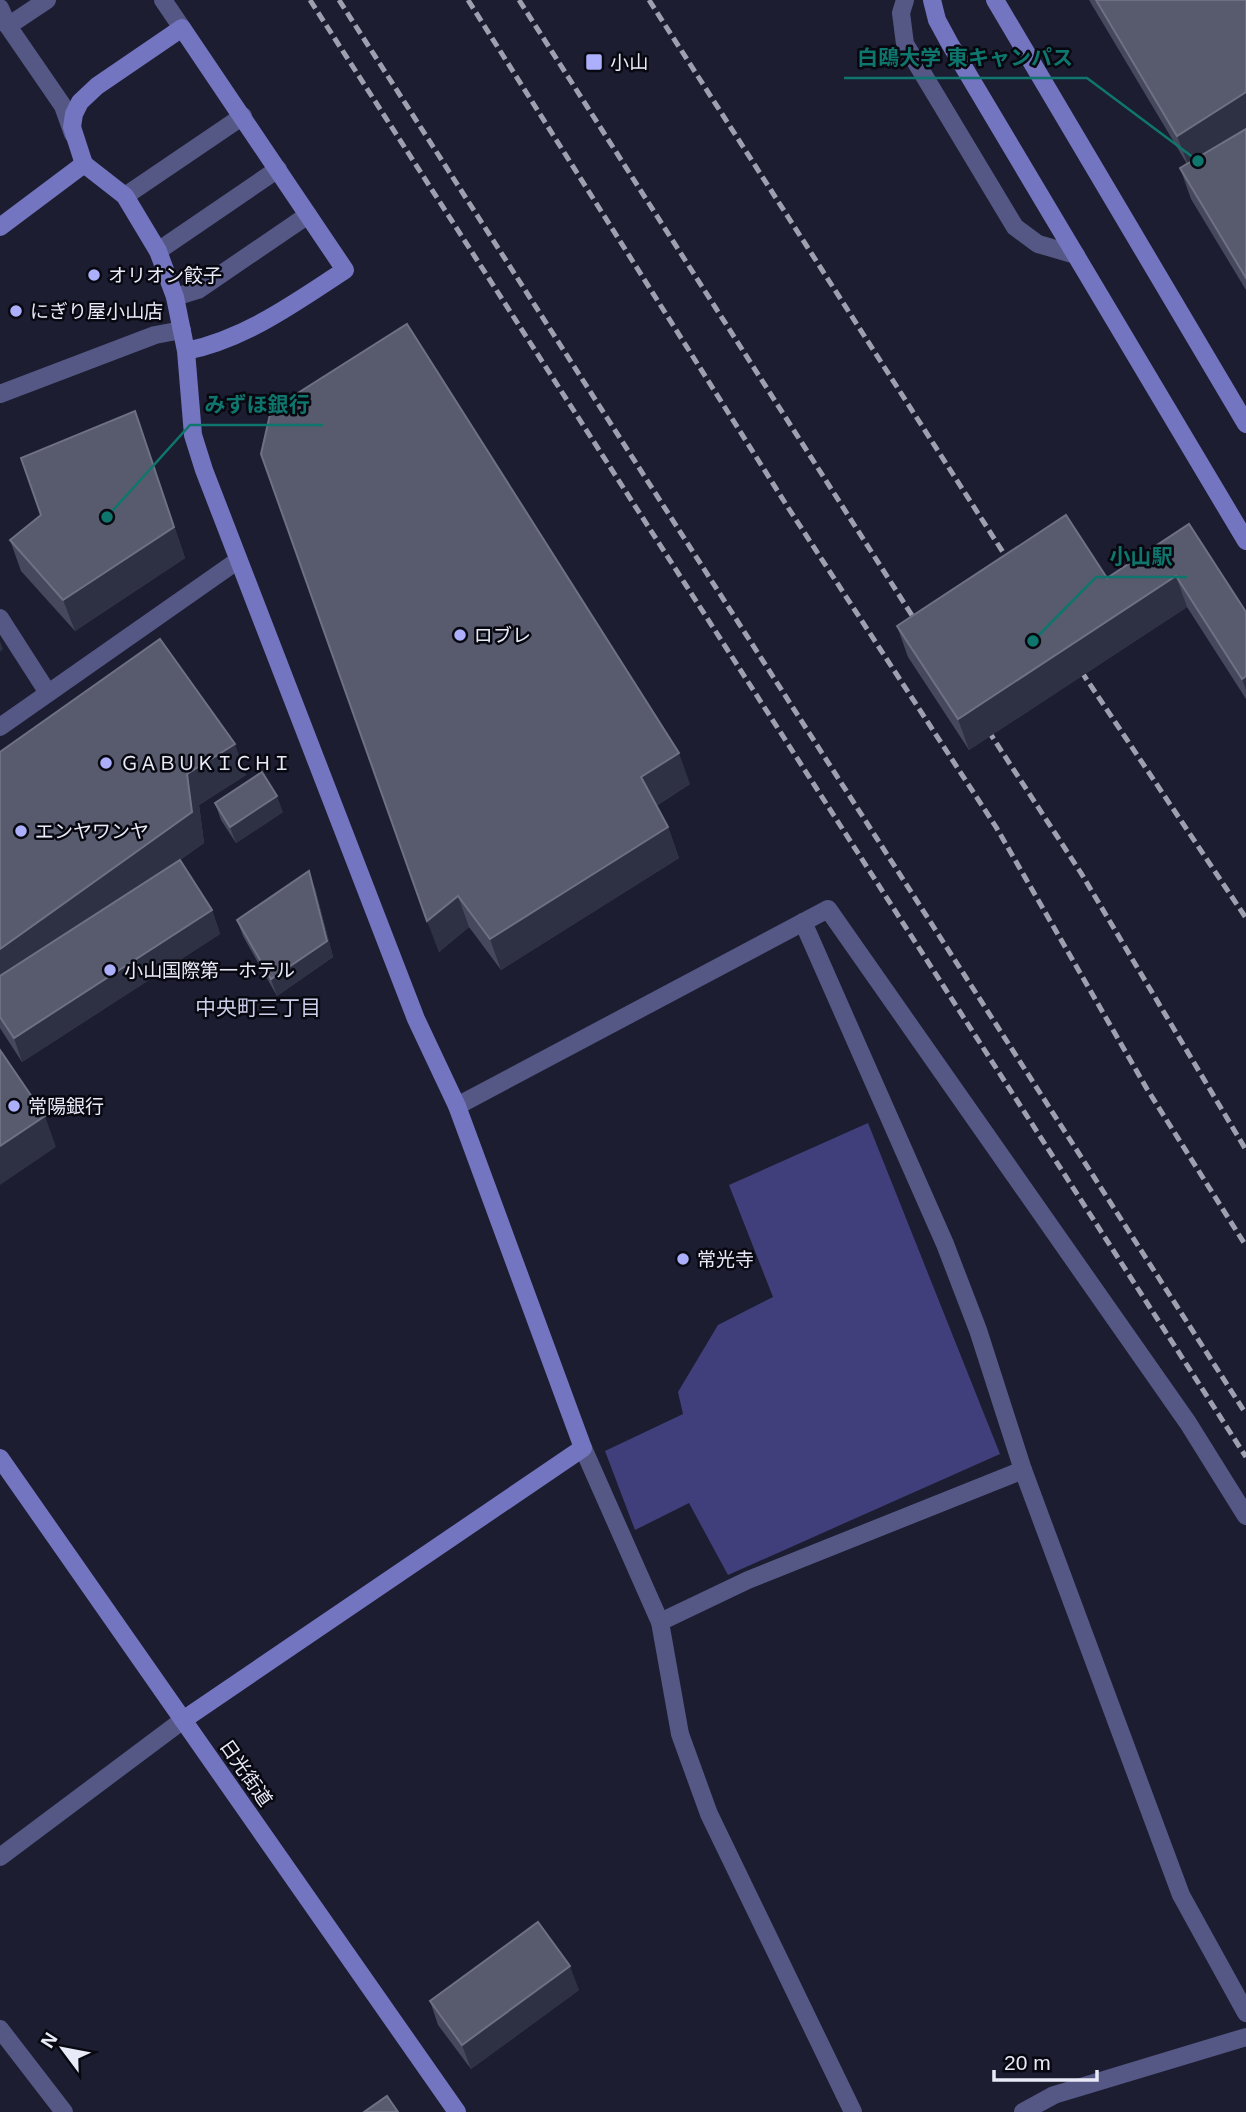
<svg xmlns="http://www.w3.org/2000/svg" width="1246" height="2112" font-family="Helvetica,'Noto Sans JP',sans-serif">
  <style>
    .green { fill: #403f7c }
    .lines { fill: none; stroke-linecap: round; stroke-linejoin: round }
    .lane { stroke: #555785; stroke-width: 18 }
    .street { stroke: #555785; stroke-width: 18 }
    .secondary { stroke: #7475c0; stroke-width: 18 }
    .rail { stroke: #9e9faf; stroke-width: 5; stroke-dasharray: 10 5; stroke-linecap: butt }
    .wall { fill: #46485d }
    .shaded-wall { fill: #2e3044 }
    .building { fill: #585a6d; stroke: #6e7083; stroke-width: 2 }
    .poi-dot { fill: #acaffb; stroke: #080811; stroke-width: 2.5 }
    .labels { text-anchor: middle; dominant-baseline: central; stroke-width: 5; stroke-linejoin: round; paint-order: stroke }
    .poi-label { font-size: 19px; fill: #e9eaf8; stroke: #080811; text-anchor: start }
    .street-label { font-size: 19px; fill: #e9eaf8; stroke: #080811 }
    .neighbourhood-label { font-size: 21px; fill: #cdcfea; stroke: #080811 }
    .leader { fill: none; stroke: #0f766e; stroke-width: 2.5 }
    .callout-dot { fill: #0f766e; stroke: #080811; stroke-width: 2.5 }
    .callout-label { font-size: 21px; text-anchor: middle; font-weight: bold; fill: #0f766e; stroke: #080811; stroke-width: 5; stroke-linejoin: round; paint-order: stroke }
  </style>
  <rect width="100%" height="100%" fill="#1c1d31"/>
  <polygon class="green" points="868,1123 1000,1454 728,1575 689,1503 635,1530 605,1451 683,1414 678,1392 718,1325 773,1297 729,1185"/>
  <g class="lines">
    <g class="lane">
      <polyline points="163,0 182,28"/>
      <polyline points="905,0 901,13 905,44 1015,227 1038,244 1076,255"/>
      <polyline points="0,8 8,26 63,106 73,134"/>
      <polyline points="8,26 47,0"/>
      <polyline points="125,196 243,116"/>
      <polyline points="158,251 278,169"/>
      <polyline points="175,297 198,290 308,215"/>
    </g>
    <g class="street">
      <polyline points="0,394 155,335 182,330"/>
      <polyline points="0,618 48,693"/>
      <polyline points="0,727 237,561"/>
      <polyline points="803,922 945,1244 978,1330 1023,1470 1181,1895 1246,2013"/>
      <polyline points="457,1106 828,909 1188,1423 1246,1516"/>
      <polyline points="583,1448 660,1622 680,1734 709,1814 853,2112"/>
      <polyline points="660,1622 748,1580 1023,1470"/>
      <polyline points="0,1857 183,1720"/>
      <polyline points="0,2029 64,2112"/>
      <polyline points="1023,2112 1054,2095 1246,2037"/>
    </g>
    <g class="secondary">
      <polyline points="932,0 937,20 950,44 1246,541"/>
      <polyline points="995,0 1246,424"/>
      <polyline points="0,227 84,164"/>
      <polyline points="0,1458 457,2112"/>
      <path d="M183 1720 583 1448 457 1106 416 1019 204 470 193 435 186 351 175 297 158 251 125 196 84 164 72 127 74 114 80 102 97 86 182 28 345 270C295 303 245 339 186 351"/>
    </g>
    <g class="rail">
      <polyline points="310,0 1246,1457"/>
      <polyline points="339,0 1246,1414"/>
      <polyline points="468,0 789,509 996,827 1147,1089 1246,1246"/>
      <polyline points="519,0 922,631"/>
      <polyline points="649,0 1015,571"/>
      <polyline points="1073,659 1246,918"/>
      <polyline points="980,718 1081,873 1246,1150"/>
    </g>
  </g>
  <g class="wall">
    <polygon points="1089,0 1246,0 1246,290 1191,199 1180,168 1187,164"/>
    <polygon points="135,411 185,558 75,631 21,571 10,540 41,515"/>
    <polygon points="261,454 690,784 656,806 668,827 679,858 501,970 469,927 439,952"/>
    <polygon points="1189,524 1246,612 1246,699 1187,607 969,750 908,657 897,626 1107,578"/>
    <polygon points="0,752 246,775 199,805 204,843 180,860 212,910 220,934 22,1062 0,1028"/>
    <polygon points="215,803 283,812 236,843 221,820"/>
    <polygon points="315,888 333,957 277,996 243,936 237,920"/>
    <polygon points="579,1990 471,2069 438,2025 430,2001"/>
  </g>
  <g class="shaded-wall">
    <polygon points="1246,92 1246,130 1189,167 1177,136"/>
    <polygon points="135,411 185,558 75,631 63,600"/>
    <polygon points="1176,576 1187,607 969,750 958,719"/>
    <polygon points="0,641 3,649 0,652"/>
    <polygon points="1246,676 1246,690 1242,679"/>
    <polygon points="235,744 246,775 199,805 204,843 0,988 0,949 187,774"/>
    <polygon points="679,753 690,784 652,808 641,777"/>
    <polygon points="277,796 283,812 236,843 230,827"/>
    <polygon points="668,827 679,858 501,970 490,939"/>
    <polygon points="309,871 315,888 333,957 277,996 271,979"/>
    <polygon points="458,896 469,927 439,952 427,921"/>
    <polygon points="212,910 220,934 22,1062 14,1038"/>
    <polygon points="45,1116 56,1147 0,1185 0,1146"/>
    <polygon points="570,1966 579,1990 471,2069 462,2045"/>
  </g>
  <g class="building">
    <polygon points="1096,0 1246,0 1246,92 1177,136"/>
    <polygon points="1246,129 1246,278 1180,168"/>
    <polygon points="407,324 679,753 641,777 668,827 490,939 458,896 427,921 261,454 271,410"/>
    <polygon points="135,411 174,527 63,600 10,540 41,515 21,458"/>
    <polygon points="1066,515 1107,578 1189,524 1246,612 1246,676 1242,679 1176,576 958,719 897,626"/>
    <polygon points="160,639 235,744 187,774 192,812 0,949 0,752"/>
    <polygon points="262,772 277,796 230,827 215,803"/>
    <polygon points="180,860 212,910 14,1038 0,1017 0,976"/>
    <polygon points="309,871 327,941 271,979 237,920"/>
    <polygon points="0,1050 45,1116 0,1146"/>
    <polygon points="538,1922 570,1966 462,2045 430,2001"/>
    <polygon points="387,2096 398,2112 364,2112"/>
  </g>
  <g class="poi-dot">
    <rect x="585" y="53" width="18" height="18" rx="3.5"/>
    <circle cx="94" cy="275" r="7"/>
    <circle cx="16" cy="311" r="7"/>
    <circle cx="460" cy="635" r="7"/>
    <circle cx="106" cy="763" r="7"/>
    <circle cx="21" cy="831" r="7"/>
    <circle cx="110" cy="970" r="7"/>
    <circle cx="14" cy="1106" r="7"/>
    <circle cx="683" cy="1259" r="7"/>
  </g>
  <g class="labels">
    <g class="poi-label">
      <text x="610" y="62">小山</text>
      <text x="108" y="275">オリオン餃子</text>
      <text x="30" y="311">にぎり屋小山店</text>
      <text x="474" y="635">ロブレ</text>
      <text x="120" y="763">ＧＡＢＵＫＩＣＨＩ</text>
      <text x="35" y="831">エンヤワンヤ</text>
      <text x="124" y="970">小山国際第一ホテル</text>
      <text x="28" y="1106">常陽銀行</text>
      <text x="697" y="1259">常光寺</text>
    </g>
    <g class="street-label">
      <text transform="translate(246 1773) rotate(55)">日光街道</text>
    </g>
    <g class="neighbourhood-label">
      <text x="258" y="1007">中央町三丁目</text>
    </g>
  </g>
  <path class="leader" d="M1198 161L1087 78H844M107 517L190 425H323M1033 641L1096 577H1187"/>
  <g class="callout-dot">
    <circle cx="1198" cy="161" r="7"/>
    <circle cx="107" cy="517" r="7"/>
    <circle cx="1033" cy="641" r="7"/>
  </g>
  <g class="callout-label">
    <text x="965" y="65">白鴎大学 東キャンパス</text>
    <text x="257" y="412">みずほ銀行</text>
    <text x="1141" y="564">小山駅</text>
  </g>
  <g transform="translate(63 2049) rotate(302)" stroke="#080811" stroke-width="5" paint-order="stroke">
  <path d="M0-5L12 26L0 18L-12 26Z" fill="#e9eaf8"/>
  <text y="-10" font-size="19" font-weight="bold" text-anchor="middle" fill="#e9eaf8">N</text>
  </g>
  <path d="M994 2070v10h103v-10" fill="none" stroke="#e9eaf8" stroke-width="3.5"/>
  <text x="1004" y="2070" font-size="21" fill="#e9eaf8" stroke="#080811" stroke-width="5" paint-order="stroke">20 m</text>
</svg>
